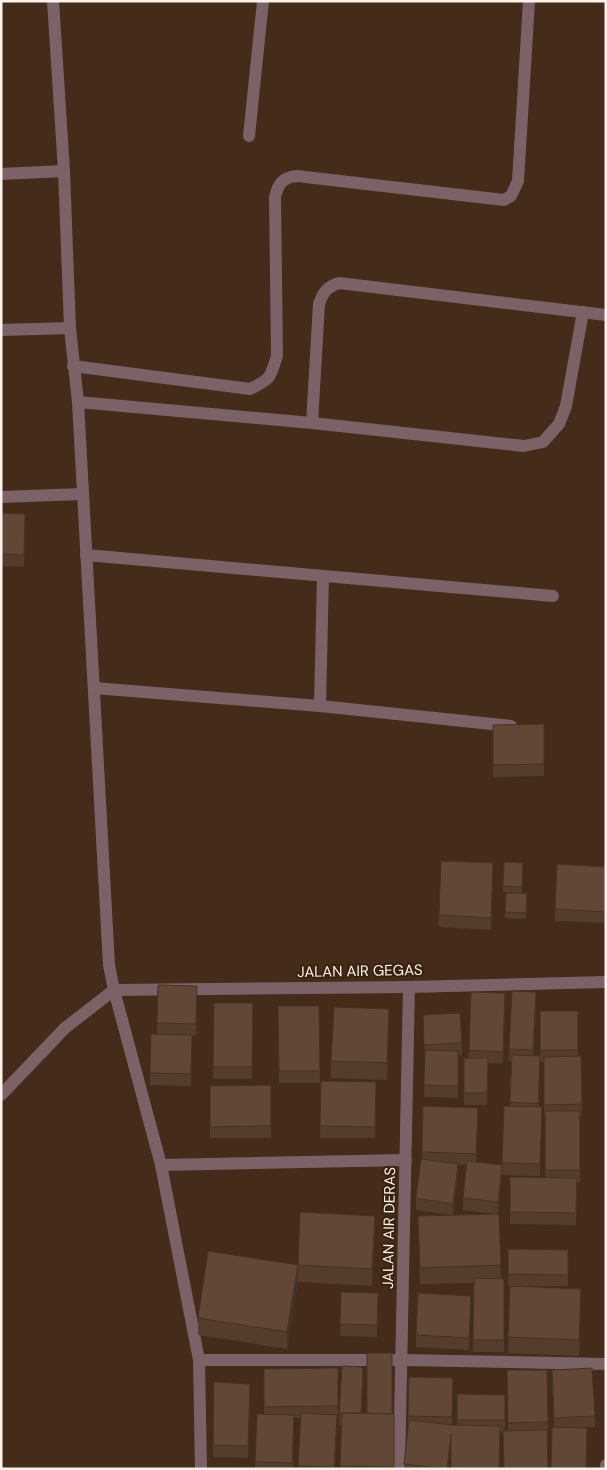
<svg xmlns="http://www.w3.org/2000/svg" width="607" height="1470" font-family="'DM Sans',sans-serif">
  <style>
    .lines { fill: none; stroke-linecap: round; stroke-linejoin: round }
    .minor { stroke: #7b6266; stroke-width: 12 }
    .wall { fill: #553d2e; fill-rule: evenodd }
    .shaded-wall { fill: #453226 }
    .building { fill: #634736; stroke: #453226 }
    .labels { text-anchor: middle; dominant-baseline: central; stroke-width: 4; stroke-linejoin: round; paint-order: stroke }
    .street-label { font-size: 15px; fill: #fdf3ec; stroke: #392110 }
  </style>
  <rect width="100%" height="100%" fill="#442b1a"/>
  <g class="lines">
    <g class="minor">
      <polyline points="53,1 64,171 70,328 78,402 109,965 114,990 161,1165 199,1360 201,1469"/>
      <polyline points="249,136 263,1"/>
      <polyline points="1,174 64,171"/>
      <polyline points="1,330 70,328"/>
      <path d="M73 366 250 389C271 379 270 378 277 356L275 197C278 184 283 177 297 176L504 200 511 196 518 181 529 1"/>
      <polyline points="78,402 312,423 524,446 543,442 559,424 566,406 583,312"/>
      <path d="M312 423 319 304C323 292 327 287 339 283L606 315"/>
      <polyline points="1,497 82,494"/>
      <polyline points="86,555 553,596"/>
      <polyline points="94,688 320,706 511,726"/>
      <polyline points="320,706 323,576"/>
      <polyline points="1,1095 65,1028 114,990 409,987 606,982"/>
      <polyline points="161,1165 406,1160"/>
      <polyline points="199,1360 403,1360 606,1364"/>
      <polyline points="399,1469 409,987"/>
      <polyline points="606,1469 606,1465"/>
    </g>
  </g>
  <g class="wall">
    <polygon points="1,513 25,514 24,567 1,566"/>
    <polygon points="544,724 544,776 493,777 493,725"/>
    <polygon points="523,863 522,893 503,892 503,886"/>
    <polygon points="606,867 606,923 555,921 555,909"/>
    <polygon points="493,875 491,930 439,927 439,915"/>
    <polygon points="506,893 527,893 526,919 505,918"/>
    <polygon points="158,985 197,986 196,1036 192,1035 191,1086 150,1085 150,1073 157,1034"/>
    <polygon points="471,992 505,1005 503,1064 488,1063 487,1105 464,1105 464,1058 469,1058"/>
    <polygon points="214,1003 253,1003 252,1079 213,1079"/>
    <path d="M536 1004 534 1056H540V1011H578V1056H581L582 1116H580V1182H577L576 1225 510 1224V1177L545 1178V1117H544V1062H540L539 1107H542L540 1176 502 1175 498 1214 501 1279H504V1352H473L474 1283 420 1284 418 1216 451 1215 416 1210V1198L422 1159 423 1106 478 1120 476 1162 502 1165 510 1106 511 1061H509V1049ZM458 1165H466L463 1198V1210L495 1214 453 1215 458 1176Z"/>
    <polygon points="278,1006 319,1006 320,1083 279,1083"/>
    <polygon points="423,1015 462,1043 462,1055 458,1055 458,1098 424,1097 425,1057"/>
    <polygon points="389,1026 387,1080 331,1078 331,1061"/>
    <polygon points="321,1081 376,1082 375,1138 320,1138"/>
    <polygon points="271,1085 271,1138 210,1138 210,1086"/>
    <polygon points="375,1233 372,1286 298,1282 298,1265"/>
    <polygon points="508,1249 568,1250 568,1286 523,1286 581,1306 579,1356 508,1353 510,1286 508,1286"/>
    <polygon points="298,1282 287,1349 198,1335 198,1318"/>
    <polygon points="341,1292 378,1293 377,1337 340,1336"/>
    <polygon points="471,1308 469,1350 416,1347 416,1335"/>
    <polygon points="338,1368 338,1418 337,1418 335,1469 298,1469 301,1418 294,1418 293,1469 255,1469 257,1414 264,1414 264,1369"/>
    <polygon points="507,1370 548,1422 548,1434 500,1432 451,1446 448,1469 404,1469 408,1424 409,1377 453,1390 452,1425 457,1425 457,1394 505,1395 505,1431 508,1431"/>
    <polygon points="552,1370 595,1416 595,1427 554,1427"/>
    <polygon points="363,1379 361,1413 394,1414 394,1469 340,1469 341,1426 339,1426 339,1414"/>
    <polygon points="250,1396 248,1458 213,1457 213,1445"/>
  </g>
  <g class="shaded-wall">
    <polygon points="493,863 493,875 491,930 491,918"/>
    <polygon points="536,992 536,1004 533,1062 533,1050"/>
    <polygon points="389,1009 389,1026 387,1080 387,1063"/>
    <polygon points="458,1164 458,1176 453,1215 453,1204"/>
    <polygon points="502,1165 502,1176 498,1214 498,1202"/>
    <polygon points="375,1216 375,1233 372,1286 372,1269"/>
    <polygon points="298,1265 298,1282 287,1349 287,1332"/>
    <polygon points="581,1289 581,1306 579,1356 579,1340"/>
    <polygon points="471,1296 471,1308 469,1350 469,1338"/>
    <polygon points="363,1367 363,1379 361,1427 361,1415"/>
    <polygon points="451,1434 451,1446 448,1469 447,1469"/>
  </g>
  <g class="building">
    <polygon points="1,513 25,514 24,555 1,554"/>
    <polygon points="544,724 544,764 493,765 493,725"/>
    <polygon points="441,861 493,863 491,918 439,915"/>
    <polygon points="504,862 523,863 522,887 503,886"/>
    <polygon points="557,864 606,867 606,912 555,909"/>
    <polygon points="506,893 527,893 526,913 505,912"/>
    <polygon points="158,985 197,986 196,1024 157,1023"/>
    <polygon points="512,991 536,992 533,1050 509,1049"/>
    <polygon points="471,992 505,993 503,1052 469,1050"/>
    <polygon points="214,1003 253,1003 252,1067 213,1067"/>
    <polygon points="278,1006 319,1006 320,1071 279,1071"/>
    <polygon points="334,1007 389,1009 387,1063 331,1061"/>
    <rect x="540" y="1011" width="38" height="39"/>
    <polygon points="460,1013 462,1043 424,1045 423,1015"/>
    <polygon points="151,1034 192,1035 191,1074 150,1073"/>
    <polygon points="425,1050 458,1051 458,1086 424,1085"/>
    <polygon points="512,1055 540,1056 538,1104 510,1102"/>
    <polygon points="581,1056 582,1104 544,1105 544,1057"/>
    <polygon points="464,1058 488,1058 487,1093 464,1093"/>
    <polygon points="321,1081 376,1082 375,1127 320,1126"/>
    <polygon points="271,1085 271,1126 210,1127 210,1086"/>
    <polygon points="423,1106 478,1108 476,1154 422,1152"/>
    <polygon points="504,1106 542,1107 540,1164 502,1163"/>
    <rect x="545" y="1111" width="35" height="59"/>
    <polygon points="421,1159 458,1164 453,1204 416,1198"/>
    <polygon points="467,1161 502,1165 498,1202 463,1198"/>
    <polygon points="510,1177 577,1178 576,1213 510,1212"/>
    <polygon points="300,1212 375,1216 372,1269 298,1265"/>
    <polygon points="499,1214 501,1265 420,1268 418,1216"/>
    <polygon points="508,1249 568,1250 568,1275 508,1274"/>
    <polygon points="208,1251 298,1265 287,1332 198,1318"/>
    <polygon points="474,1278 504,1279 504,1340 473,1340"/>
    <polygon points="510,1286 581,1289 579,1340 508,1337"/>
    <polygon points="341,1292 378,1293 377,1325 340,1324"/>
    <polygon points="418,1293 471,1296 469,1338 416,1335"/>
    <polygon points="367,1353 392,1353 392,1414 367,1413"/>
    <polygon points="342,1366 363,1367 361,1413 342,1413 342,1414 339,1414"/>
    <polygon points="338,1368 338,1406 264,1407 264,1369"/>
    <polygon points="592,1368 595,1416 554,1418 552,1370"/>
    <polygon points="507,1370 547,1370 548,1422 508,1423"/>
    <polygon points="409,1377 453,1378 452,1417 408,1416"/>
    <polygon points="214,1382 250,1384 248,1446 213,1445"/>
    <polygon points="457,1394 505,1395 505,1420 457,1420"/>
    <polygon points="301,1413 337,1415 334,1467 298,1466"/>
    <polygon points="342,1413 394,1414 394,1467 340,1466"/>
    <polygon points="257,1414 294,1415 292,1463 255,1462"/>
    <polygon points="409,1420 452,1425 500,1426 499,1469 451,1469 451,1434 447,1469 404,1464"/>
    <polygon points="552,1427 587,1428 586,1469 551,1469"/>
    <polygon points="547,1430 548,1469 504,1469 503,1431"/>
  </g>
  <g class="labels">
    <g class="street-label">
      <text transform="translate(360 971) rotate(-1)">JALAN AIR GEGAS</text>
      <text transform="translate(389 1228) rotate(-89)">JALAN AIR DERAS</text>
    </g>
  </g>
  <rect width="607" height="1470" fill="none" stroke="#fdf3ec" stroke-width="5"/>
</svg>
